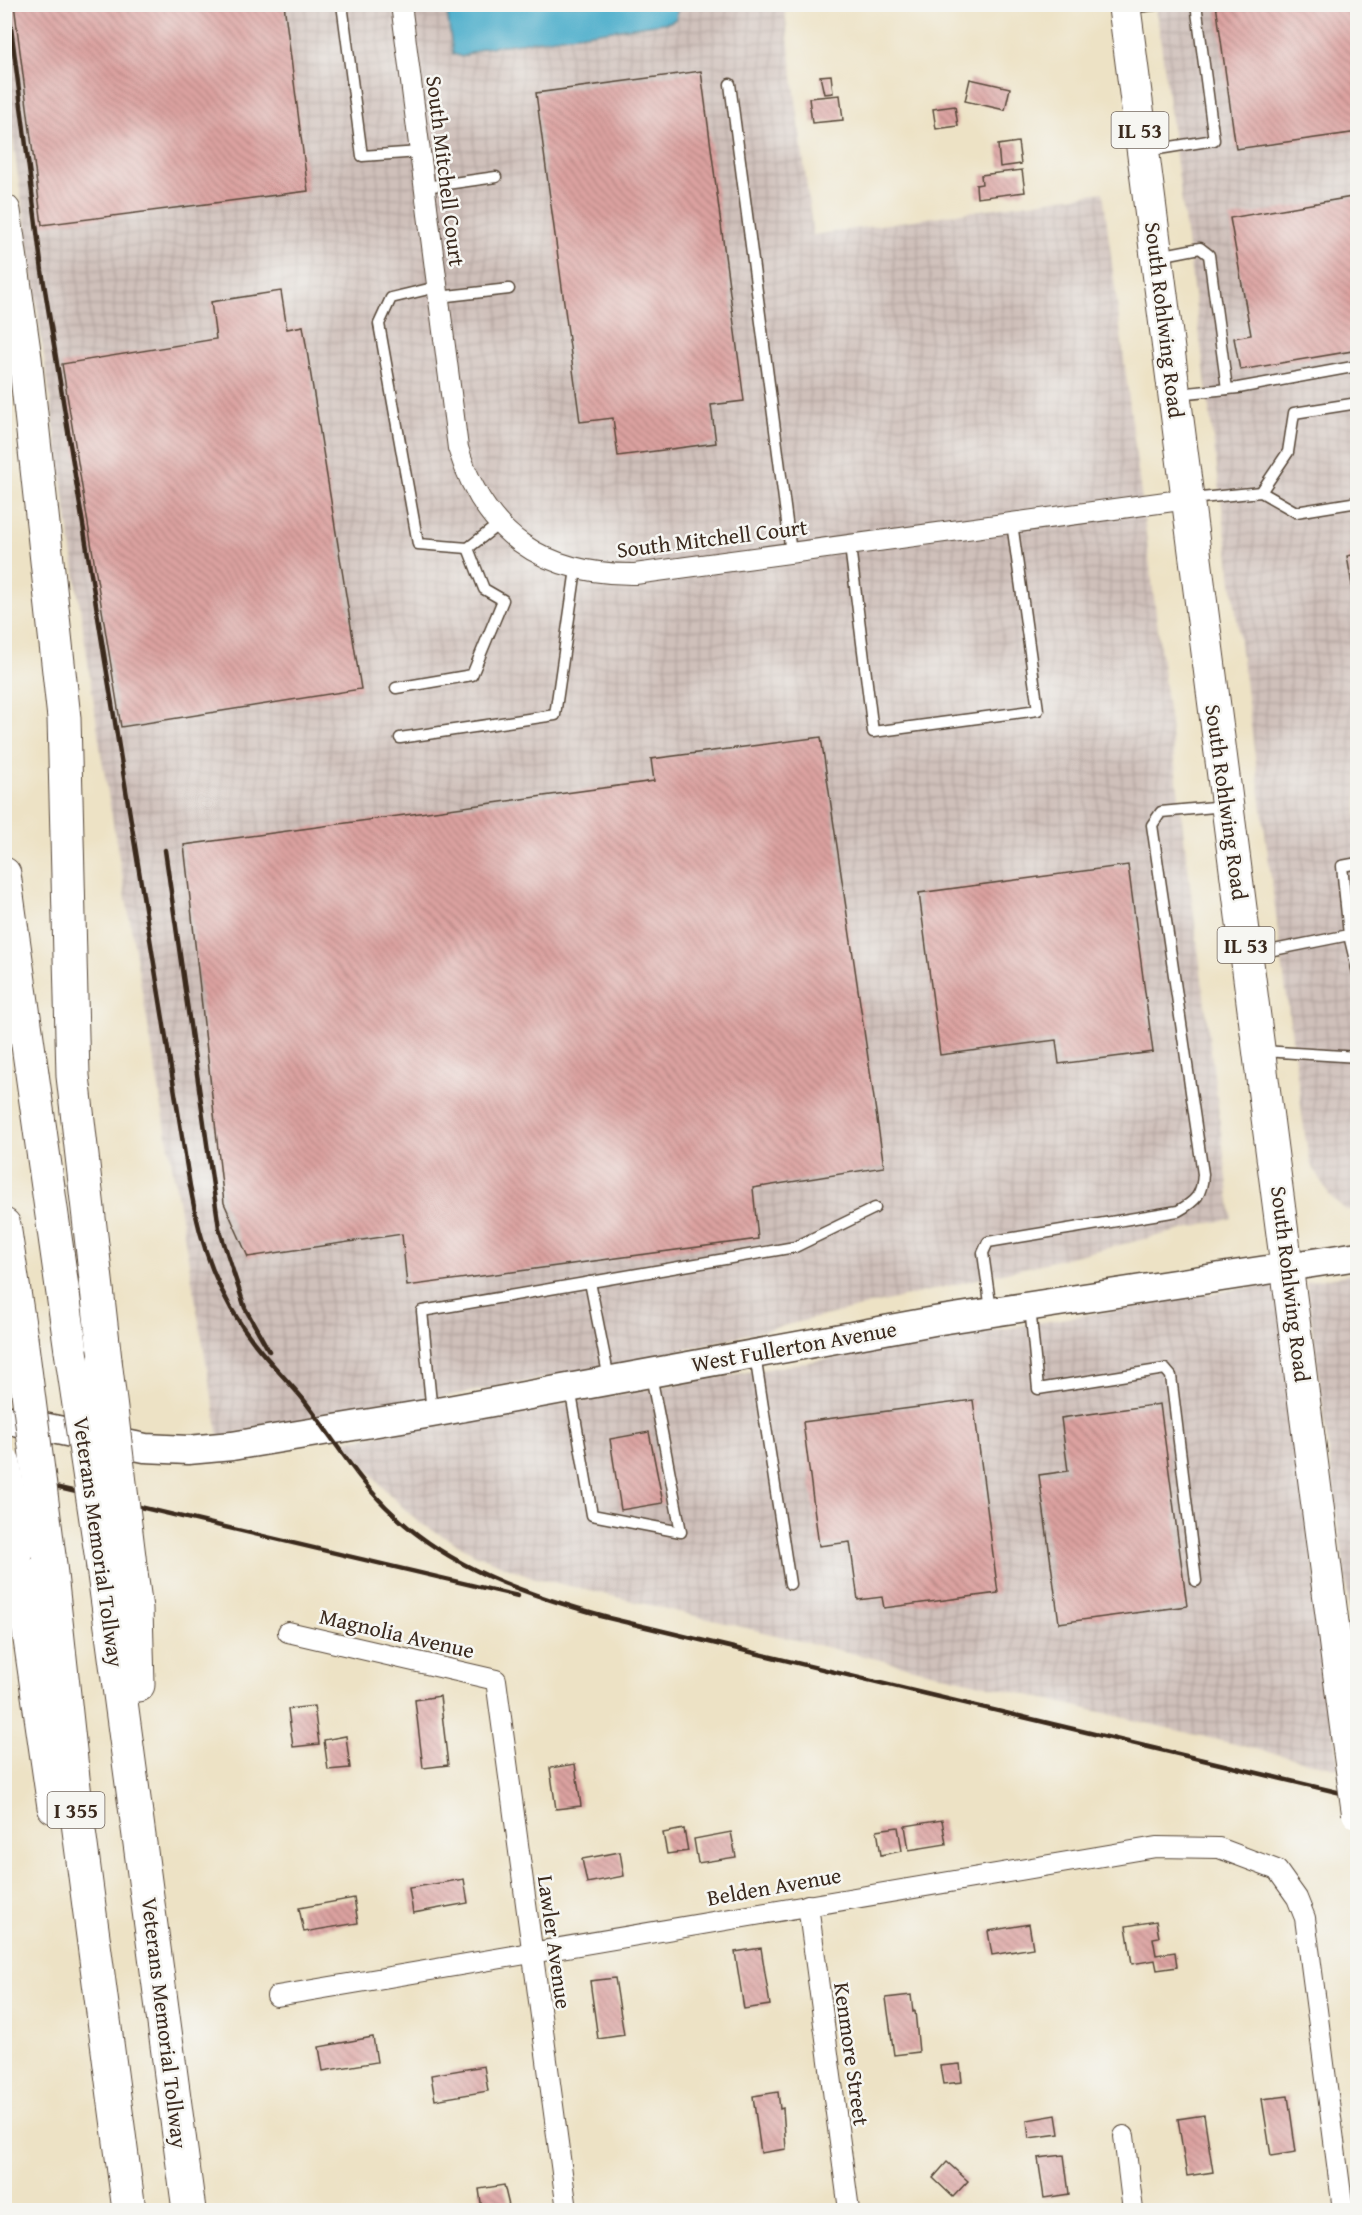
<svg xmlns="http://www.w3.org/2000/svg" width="1362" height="2215" font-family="'Gentium Book Plus',serif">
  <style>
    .industrial { fill: url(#industrial-grid) }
    .water { fill: #4cadcb; stroke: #446c74; stroke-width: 1.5 }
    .building { fill: url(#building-back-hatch) }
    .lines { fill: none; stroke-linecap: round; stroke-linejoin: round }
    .lane-casing { stroke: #564637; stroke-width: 13 }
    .street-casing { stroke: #564637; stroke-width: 22 }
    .secondary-casing { stroke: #564637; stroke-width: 31 }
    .primary-casing { stroke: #564637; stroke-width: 34 }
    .highway-casing { stroke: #564637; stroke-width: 35 }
    .lane { stroke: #fff; stroke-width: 10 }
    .street { stroke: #fff; stroke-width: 20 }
    .secondary { stroke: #fff; stroke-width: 28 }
    .primary { stroke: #fff; stroke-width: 32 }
    .highway { stroke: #fff; stroke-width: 33 }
    .rail { stroke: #3b2a1e; stroke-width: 4.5 }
    .primary-bridge-casing { stroke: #564637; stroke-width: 34; stroke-linecap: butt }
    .highway-bridge-casing { stroke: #564637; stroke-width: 35; stroke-linecap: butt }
    .primary-bridge { stroke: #fff; stroke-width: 32 }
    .highway-bridge { stroke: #fff; stroke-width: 33 }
    .labels { text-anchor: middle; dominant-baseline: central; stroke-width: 5; stroke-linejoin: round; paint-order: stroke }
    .shield { fill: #f6f6f2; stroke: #73675e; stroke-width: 1.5 }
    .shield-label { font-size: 21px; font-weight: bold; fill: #3b2a1e }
    .street-label { font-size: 22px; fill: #3b2a1e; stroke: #f6f6f2 }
  </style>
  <defs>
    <pattern id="industrial-grid" width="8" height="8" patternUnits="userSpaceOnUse" patternTransform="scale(1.5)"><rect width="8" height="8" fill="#cfc0ba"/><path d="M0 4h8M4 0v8" fill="none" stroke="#b3a59f"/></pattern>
    <pattern id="building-back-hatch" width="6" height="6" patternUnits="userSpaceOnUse" patternTransform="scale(1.5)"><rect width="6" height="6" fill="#dca2a0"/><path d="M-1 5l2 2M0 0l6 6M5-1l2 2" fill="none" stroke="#b48482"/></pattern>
  </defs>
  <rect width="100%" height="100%" fill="#f6f6f2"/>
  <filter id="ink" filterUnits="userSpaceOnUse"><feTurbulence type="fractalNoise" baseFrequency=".0167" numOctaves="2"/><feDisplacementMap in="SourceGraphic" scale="12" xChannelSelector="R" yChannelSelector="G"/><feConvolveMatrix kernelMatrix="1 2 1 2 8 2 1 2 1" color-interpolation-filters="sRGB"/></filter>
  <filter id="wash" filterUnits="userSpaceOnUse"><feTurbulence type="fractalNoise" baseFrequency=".008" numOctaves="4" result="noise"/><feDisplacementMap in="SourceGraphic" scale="24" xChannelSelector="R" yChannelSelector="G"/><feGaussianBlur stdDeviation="1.35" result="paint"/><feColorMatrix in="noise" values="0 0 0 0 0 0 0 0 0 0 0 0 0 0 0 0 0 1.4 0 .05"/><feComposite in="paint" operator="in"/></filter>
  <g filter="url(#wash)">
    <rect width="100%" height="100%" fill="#ede2c5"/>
    <g class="industrial">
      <polygon points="4,5 784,5 813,235 1103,192 1232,1218 620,1365 219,1437 101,753 5,85"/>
      <polygon points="1156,5 1357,5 1357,1211 1346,1210 1330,1196 1311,1165 1305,1136"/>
      <polygon points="1357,1273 1358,1273 1357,1666 1306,1282"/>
      <polygon points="1279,1282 1339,1769 532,1577 475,1554 418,1522 387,1492 343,1441"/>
    </g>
    <polygon class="water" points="446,5 446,4 678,5 676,19 670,22 483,48 462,57 453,54"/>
    <g id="blocks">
      <g class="building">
        <polygon points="14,4 284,4 308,191 42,225"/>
        <polygon points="1216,4 1358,4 1358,132 1236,149"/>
        <polygon points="701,71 744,401 711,405 716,443 618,456 613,418 580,422 536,93"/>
        <polygon points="831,75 833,93 824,94 820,76"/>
        <polygon points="970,79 1010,88 1005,110 965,101"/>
        <polygon points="840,95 843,120 812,123 809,98"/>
        <polygon points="955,106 958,126 936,129 933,109"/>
        <polygon points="1018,142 1021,164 1000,167 998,145"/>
        <polygon points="4,165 11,199 4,200"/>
        <polygon points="1022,170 1025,192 977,198 976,185 982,184 981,175"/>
        <polygon points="1358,196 1358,350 1240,370 1234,338 1251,335 1230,218"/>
        <polygon points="281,291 287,329 303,326 361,689 121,727 62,364 216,339 211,302"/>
        <polygon points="1358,554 1358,608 1356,608 1347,556"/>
        <polygon points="821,737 884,1167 753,1188 758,1239 407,1286 402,1234 248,1257 224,1203 184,845 654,781 651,759"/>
        <polygon points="1128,865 1153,1052 1059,1064 1056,1040 940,1055 919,893"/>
        <polygon points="973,1400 998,1593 884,1608 882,1597 858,1600 850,1542 819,1546 803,1422"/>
        <polygon points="1160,1404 1187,1606 1059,1623 1039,1475 1068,1471 1061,1418"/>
        <polygon points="649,1432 663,1503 621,1510 610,1439"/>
        <polygon points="440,1696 448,1765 423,1768 415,1700"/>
        <polygon points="314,1706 319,1744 293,1747 288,1709"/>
        <polygon points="346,1736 350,1768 328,1770 324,1740"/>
        <polygon points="575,1764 581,1806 556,1809 550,1768"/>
        <polygon points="942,1820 946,1844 909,1850 905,1826"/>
        <polygon points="898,1827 902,1851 881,1855 877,1830"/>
        <polygon points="684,1829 688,1851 667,1854 663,1833"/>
        <polygon points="731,1832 736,1857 698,1863 694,1839"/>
        <polygon points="620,1852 624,1876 587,1883 582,1859"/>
        <polygon points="464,1879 468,1903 413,1913 409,1888"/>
        <polygon points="354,1898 358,1923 304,1932 299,1908"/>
        <polygon points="1156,1921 1159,1937 1153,1938 1156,1955 1175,1952 1177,1967 1157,1970 1155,1960 1132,1964 1126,1926"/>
        <polygon points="1029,1924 1033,1948 992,1955 988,1931"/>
        <polygon points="761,1948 770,2005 744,2009 735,1952"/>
        <polygon points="615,1978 624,2035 598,2039 590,1981"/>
        <polygon points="911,1995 913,2012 915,2011 919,2052 894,2055 886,1998"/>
        <polygon points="373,2037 377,2062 323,2071 319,2047"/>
        <polygon points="960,2064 962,2082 943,2084 940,2066"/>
        <polygon points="484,2066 488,2091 435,2100 431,2075"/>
        <polygon points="778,2092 780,2109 783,2108 786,2149 761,2153 753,2096"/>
        <polygon points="1288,2096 1296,2152 1271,2156 1262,2099"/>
        <polygon points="1056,2115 1059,2134 1029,2138 1027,2120"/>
        <polygon points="1204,2115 1213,2172 1187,2176 1178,2119"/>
        <polygon points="1064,2155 1069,2194 1044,2198 1038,2158"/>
        <polygon points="947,2162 968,2181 953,2197 933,2178"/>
        <polygon points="504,2185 510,2210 482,2210 479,2189"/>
      </g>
    </g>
  </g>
  <g filter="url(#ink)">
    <use href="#blocks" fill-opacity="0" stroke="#564637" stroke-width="1.5"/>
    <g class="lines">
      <defs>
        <g id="lane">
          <polyline points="342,4 362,156 420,152"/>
          <polyline points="1128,8 1162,4"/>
          <polyline points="730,84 791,553"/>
          <polyline points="1146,151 1214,140 1196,4"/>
          <polyline points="425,187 496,177"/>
          <polyline points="1159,256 1200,248 1209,255 1227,389"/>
          <polyline points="437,287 391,298 379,324 418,544 468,548"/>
          <polyline points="438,297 509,289"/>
          <polyline points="1177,394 1238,388 1358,366"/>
          <polyline points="1261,492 1288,452 1294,413 1358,403"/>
          <polyline points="1191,499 1261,492 1296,512 1358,502"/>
          <polyline points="850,546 873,732 1038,710 1012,523"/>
          <polyline points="396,688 472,675 503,600 484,589 468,548 499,524"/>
          <polyline points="400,738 555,715 576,569"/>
          <polyline points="1358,863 1342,866 1349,935 1358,973"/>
          <polyline points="1249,955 1349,935"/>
          <polyline points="1262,1051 1358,1057"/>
          <polyline points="590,1282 609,1379"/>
          <polyline points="1030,1307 1038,1389 1165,1369 1171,1376 1196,1581"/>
          <path d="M991 1310 983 1253 988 1242 1178 1211C1196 1201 1202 1195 1203 1174L1152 825 1161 812 1225 806"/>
          <polyline points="755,1355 790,1584"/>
          <polyline points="570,1388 592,1515 681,1532 651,1375"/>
          <polyline points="432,1413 422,1311 795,1247 875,1208"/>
        </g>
        <g id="street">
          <path d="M401 4 458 448C485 536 545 575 635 574L1188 499"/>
          <polyline points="288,1632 496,1680 567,2210"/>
          <polyline points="808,1905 849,2210"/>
          <polyline points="277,1996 1156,1847 1219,1848 1277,1870 1297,1898 1305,1918 1343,2210"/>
          <polyline points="1124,2136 1133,2210"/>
        </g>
        <polyline id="secondary" points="4,1419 145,1448 188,1450 232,1446 432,1413 934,1321 1358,1256"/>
        <polyline id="primary" points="1124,4 1347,1735"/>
        <g id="highway">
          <polyline points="4,211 25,358 64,718 73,1076 105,1360"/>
          <polyline points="4,874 71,1351"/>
          <polyline points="4,1225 21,1338"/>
          <polyline points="17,1549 54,1807"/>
          <polyline points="49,1556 77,1815 129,2210"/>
          <polyline points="103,1567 189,2210"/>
          <polyline points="131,1573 136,1609 138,1685"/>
        </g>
      </defs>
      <use href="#lane" class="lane-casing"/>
      <use href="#street" class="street-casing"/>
      <use href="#secondary" class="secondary-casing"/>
      <use href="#primary" class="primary-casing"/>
      <use href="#highway" class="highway-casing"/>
      <use href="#lane" class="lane"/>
      <use href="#street" class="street"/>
      <use href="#secondary" class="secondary"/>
      <use href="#primary" class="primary"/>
      <use href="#highway" class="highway"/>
      <g class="rail">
        <path d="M8 4 42 271 190 1186C200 1244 218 1297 255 1344 270 1363 287 1380 303 1399 331 1435 354 1475 386 1507 446 1568 527 1595 608 1617"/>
        <polyline points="165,850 219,1228 245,1308 269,1351"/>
        <polyline points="4,1475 518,1596"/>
        <polyline points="600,1616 1358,1797"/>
      </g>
      <defs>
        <polyline id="primary-bridge" points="1347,1735 1358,1813"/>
        <g id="highway-bridge">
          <polyline points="21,1338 49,1556"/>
          <polyline points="71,1351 103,1567"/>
          <polyline points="105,1360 131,1573"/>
          <polyline points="4,1463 17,1549"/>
        </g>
      </defs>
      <use href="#primary-bridge" class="primary-bridge-casing"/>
      <use href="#highway-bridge" class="highway-bridge-casing"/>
      <use href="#primary-bridge" class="primary-bridge"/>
      <use href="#highway-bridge" class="highway-bridge"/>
    </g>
  </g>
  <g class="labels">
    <g class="shield">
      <rect x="1111.5" y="112" width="57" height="36" rx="4.5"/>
      <rect x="1217.5" y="927" width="57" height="36" rx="4.5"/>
      <rect x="47.5" y="1792" width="57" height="36" rx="4.5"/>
    </g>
    <g class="shield-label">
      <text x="1140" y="130">IL 53</text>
      <text x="1246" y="945">IL 53</text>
      <text x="76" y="1810">I 355</text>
    </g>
    <g class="street-label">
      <text transform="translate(446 171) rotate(83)">South Mitchell Court</text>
      <text transform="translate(1165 320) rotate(83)">South Rohlwing Road</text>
      <text transform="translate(712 538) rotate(-7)">South Mitchell Court</text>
      <text transform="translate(1227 802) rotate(82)">South Rohlwing Road</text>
      <text transform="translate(1291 1284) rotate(83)">South Rohlwing Road</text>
      <text transform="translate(794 1346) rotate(-10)">West Fullerton Avenue</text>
      <text transform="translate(99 1542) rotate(82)">Veterans Memorial Tollway</text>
      <text transform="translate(397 1633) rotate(13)">Magnolia Avenue</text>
      <text transform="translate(774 1886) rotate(-10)">Belden Avenue</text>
      <text transform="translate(555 1942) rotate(82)">Lawler Avenue</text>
      <text transform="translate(165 2023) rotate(83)">Veterans Memorial Tollway</text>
      <text transform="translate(852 2054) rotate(82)">Kenmore Street</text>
    </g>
  </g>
  <rect width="1362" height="2215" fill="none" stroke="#f6f6f2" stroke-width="24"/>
</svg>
